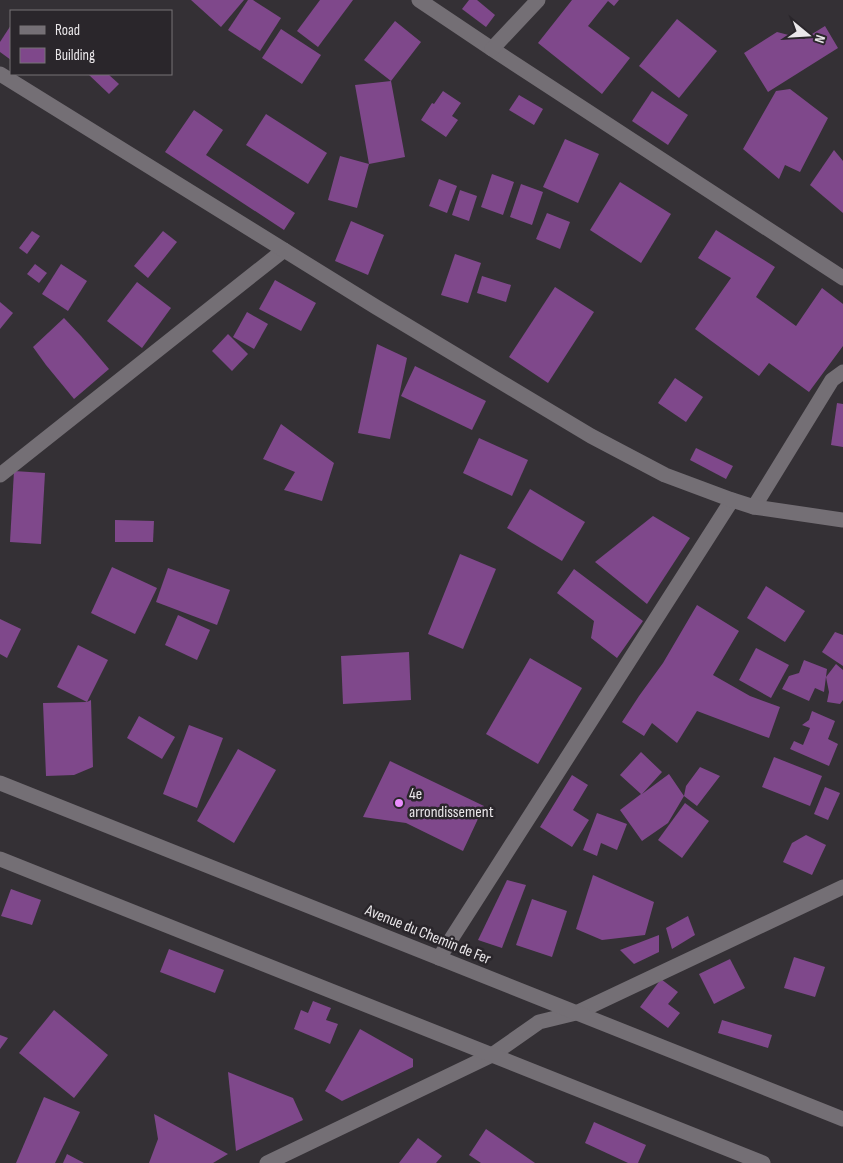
<svg xmlns="http://www.w3.org/2000/svg" width="843" height="1163" font-family="'Sofia Sans Condensed',sans-serif">
  <style>
    .building { fill: #7f488b }
    .lines { fill: none; stroke-linecap: round; stroke-linejoin: round }
    .street { stroke: #746f75; stroke-width: 15 }
    .secondary { stroke: #746f75; stroke-width: 15 }
    .poi-dot { fill: #ea8dfd; stroke: #2a262b; stroke-width: 2 }
    .labels { text-anchor: middle; dominant-baseline: central; stroke-width: 5; stroke-linejoin: round; paint-order: stroke }
    .poi-label { font-size: 16px; fill: #eae7ea; stroke: #2a262b; text-anchor: start }
    .street-label { font-size: 16px; fill: #eae7ea; stroke: #2a262b }
  </style>
  <rect width="100%" height="100%" fill="#343035"/>
  <g class="building">
    <polygon points="191,0 244,0 221,27"/>
    <polygon points="248,0 253,0 281,18 260,51 228,30"/>
    <polygon points="320,0 353,0 318,47 297,31"/>
    <polygon points="469,0 477,0 495,15 486,27 462,9"/>
    <polygon points="572,0 619,0 614,6 608,1 588,26 630,58 602,94 538,43"/>
    <polygon points="677,19 717,51 679,98 639,66"/>
    <polygon points="395,21 421,42 391,81 405,157 369,164 357,208 328,200 340,156 369,164 355,85 391,81 364,60"/>
    <polygon points="11,25 11,60 0,52 0,42"/>
    <polygon points="825,26 838,48 768,92 744,53 777,32 804,39"/>
    <polygon points="281,29 321,55 302,84 262,58"/>
    <polygon points="88,74 108,74 119,84 109,94"/>
    <polygon points="790,89 828,118 800,172 785,165 779,179 743,149 776,91"/>
    <polygon points="443,91 461,103 452,116 458,120 446,137 421,120 432,103 434,104"/>
    <polygon points="652,91 688,115 668,145 632,121"/>
    <polygon points="519,95 543,109 534,125 509,110"/>
    <polygon points="194,110 223,130 206,155 295,213 284,230 165,152"/>
    <polygon points="266,114 327,153 308,184 246,145"/>
    <polygon points="565,139 599,154 578,203 543,187"/>
    <polygon points="834,150 843,161 843,213 810,185"/>
    <polygon points="492,174 514,182 503,215 481,207"/>
    <polygon points="439,179 457,186 447,213 429,206"/>
    <polygon points="620,182 671,214 641,263 590,230"/>
    <polygon points="521,184 543,192 532,225 510,217"/>
    <polygon points="460,190 477,196 469,221 452,215"/>
    <polygon points="547,213 570,222 560,249 536,239"/>
    <polygon points="351,221 384,235 368,275 335,261"/>
    <polygon points="716,230 775,267 756,297 796,326 822,288 843,304 843,346 809,392 769,363 759,376 695,329 731,278 698,258"/>
    <polygon points="32,231 40,236 27,254 19,248"/>
    <polygon points="163,231 177,242 148,278 134,266"/>
    <polygon points="455,254 481,263 468,303 441,295"/>
    <polygon points="35,264 47,273 39,283 27,274"/>
    <polygon points="61,264 87,281 68,311 42,294"/>
    <polygon points="482,276 511,285 506,302 477,293"/>
    <polygon points="275,280 316,303 301,331 259,309"/>
    <polygon points="137,282 171,308 142,348 107,321"/>
    <polygon points="555,287 594,312 548,383 509,357"/>
    <polygon points="0,302 13,313 0,329"/>
    <polygon points="247,312 268,324 254,349 233,337"/>
    <polygon points="64,318 81,336 109,369 74,399 46,365 33,347"/>
    <polygon points="228,334 248,354 232,371 212,351"/>
    <polygon points="377,344 407,358 390,439 358,433"/>
    <polygon points="415,366 486,401 472,430 401,396"/>
    <polygon points="675,378 703,397 686,422 658,403"/>
    <polygon points="837,403 843,404 843,447 831,445"/>
    <polygon points="281,424 334,463 322,501 284,490 295,472 263,459"/>
    <polygon points="479,438 528,460 512,496 463,473"/>
    <polygon points="696,448 733,466 726,479 690,460"/>
    <polygon points="14,471 45,473 41,544 10,542"/>
    <polygon points="530,489 585,522 562,561 507,528"/>
    <polygon points="653,516 690,538 647,604 595,562"/>
    <polygon points="115,520 154,521 153,542 115,542"/>
    <polygon points="460,554 496,569 463,649 428,634"/>
    <polygon points="112,567 157,588 135,634 91,613"/>
    <polygon points="168,568 230,590 217,625 156,602"/>
    <polygon points="574,569 643,621 617,658 591,638 594,621 557,593"/>
    <polygon points="766,586 805,611 785,642 747,618"/>
    <polygon points="697,605 739,631 713,675 750,696 780,707 769,738 697,711 677,743 652,723 644,736 622,722 639,696 663,663"/>
    <polygon points="178,615 210,630 197,660 165,645"/>
    <polygon points="0,619 21,629 7,658 0,654"/>
    <polygon points="835,632 843,635 843,666 822,652"/>
    <polygon points="78,645 108,660 87,702 91,700 93,767 74,775 46,776 43,703 87,702 57,687"/>
    <polygon points="756,648 789,665 771,698 739,680"/>
    <polygon points="409,652 411,700 343,704 341,656"/>
    <polygon points="530,658 582,688 538,764 486,734"/>
    <polygon points="804,660 827,669 824,692 815,688 809,701 782,689 789,676 799,673"/>
    <polygon points="836,664 843,670 843,700 840,704 827,702 829,692 826,677"/>
    <polygon points="812,711 835,721 828,739 838,744 829,766 790,749 794,741 803,745 810,728 802,725 809,720"/>
    <polygon points="139,716 175,737 162,759 127,738"/>
    <polygon points="189,725 223,738 197,808 163,794"/>
    <polygon points="238,749 276,770 234,843 197,821"/>
    <polygon points="641,752 662,772 642,794 669,774 684,796 686,786 700,767 720,776 697,806 684,796 668,823 642,841 620,810 641,794 620,775"/>
    <polygon points="774,757 822,776 810,806 762,787"/>
    <polygon points="390,761 484,806 463,851 406,823 363,817"/>
    <polygon points="572,775 588,785 573,810 589,820 572,847 540,827"/>
    <polygon points="825,787 840,793 828,820 814,814"/>
    <polygon points="685,803 709,821 682,858 658,840"/>
    <polygon points="597,813 627,824 617,850 601,843 597,856 583,850"/>
    <polygon points="806,835 826,845 812,875 783,862 792,843"/>
    <polygon points="593,875 654,902 645,935 602,940 576,929"/>
    <polygon points="507,880 526,885 502,948 478,940"/>
    <polygon points="11,889 41,900 32,925 1,916"/>
    <polygon points="532,899 567,911 552,957 516,945"/>
    <polygon points="688,916 695,935 672,949 666,928"/>
    <polygon points="659,935 659,952 634,964 620,950"/>
    <polygon points="169,949 224,970 215,993 160,972"/>
    <polygon points="794,957 825,967 815,997 784,988"/>
    <polygon points="730,959 745,988 714,1004 699,974"/>
    <polygon points="661,979 678,992 668,1004 680,1013 668,1028 640,1007"/>
    <polygon points="313,1001 331,1008 326,1020 338,1024 330,1044 294,1029 301,1010 308,1013"/>
    <polygon points="54,1010 108,1055 74,1098 19,1053"/>
    <polygon points="722,1020 772,1035 768,1048 718,1033"/>
    <polygon points="360,1029 413,1059 413,1067 342,1101 325,1091"/>
    <polygon points="0,1035 8,1038 0,1049"/>
    <polygon points="228,1072 293,1098 303,1120 236,1151"/>
    <polygon points="44,1097 80,1112 55,1163 16,1163"/>
    <polygon points="154,1114 228,1154 213,1163 149,1163 158,1139"/>
    <polygon points="594,1122 646,1145 638,1163 628,1163 585,1143"/>
    <polygon points="486,1129 535,1163 481,1163 469,1155"/>
    <polygon points="418,1138 442,1156 436,1163 399,1163"/>
    <polygon points="67,1154 84,1163 63,1163"/>
  </g>
  <g class="lines">
    <g class="street">
      <polyline points="419,0 492,49 843,278"/>
      <polyline points="492,49 538,0"/>
      <polyline points="0,475 284,250"/>
      <polyline points="754,507 832,380 843,372"/>
      <polyline points="439,958 732,500"/>
      <polyline points="267,1163 492,1055 539,1022 576,1013 843,887"/>
    </g>
    <g class="secondary">
      <polyline points="0,74 376,307 591,436 665,475 732,500 754,507 843,520"/>
      <polyline points="0,783 843,1119"/>
      <polyline points="0,859 763,1163"/>
    </g>
  </g>
  <circle class="poi-dot" cx="399" cy="803" r="5"/>
  <g class="labels">
    <g class="poi-label">
      <text x="409" y="794">4e<tspan x="409" dy="18">arrondissement</tspan></text>
    </g>
    <g class="street-label">
      <text transform="translate(428 935) rotate(22)">Avenue du Chemin de Fer</text>
    </g>
  </g>
  <rect x="10" y="10" width="162" height="65" fill="#2a262b" stroke="#777377"/>
  <rect x="20" y="26" width="25" height="8" fill="#746f75" stroke="#777377"/>
  <text x="55" y="35" font-size="15" fill="#eae7ea">Road</text>
  <rect x="20" y="48" width="25" height="15" fill="#7f488b" stroke="#777377"/>
  <text x="55" y="60" font-size="15" fill="#eae7ea">Building</text>
  <g transform="translate(808 35) rotate(108)" stroke="#2a262b" stroke-width="4" paint-order="stroke">
  <path d="M0-4L9 19L0 12L-9 19Z" fill="#eae7ea"/>
  <text y="-8" font-size="14" font-weight="bold" text-anchor="middle" fill="#eae7ea">N</text>
  </g>
</svg>
